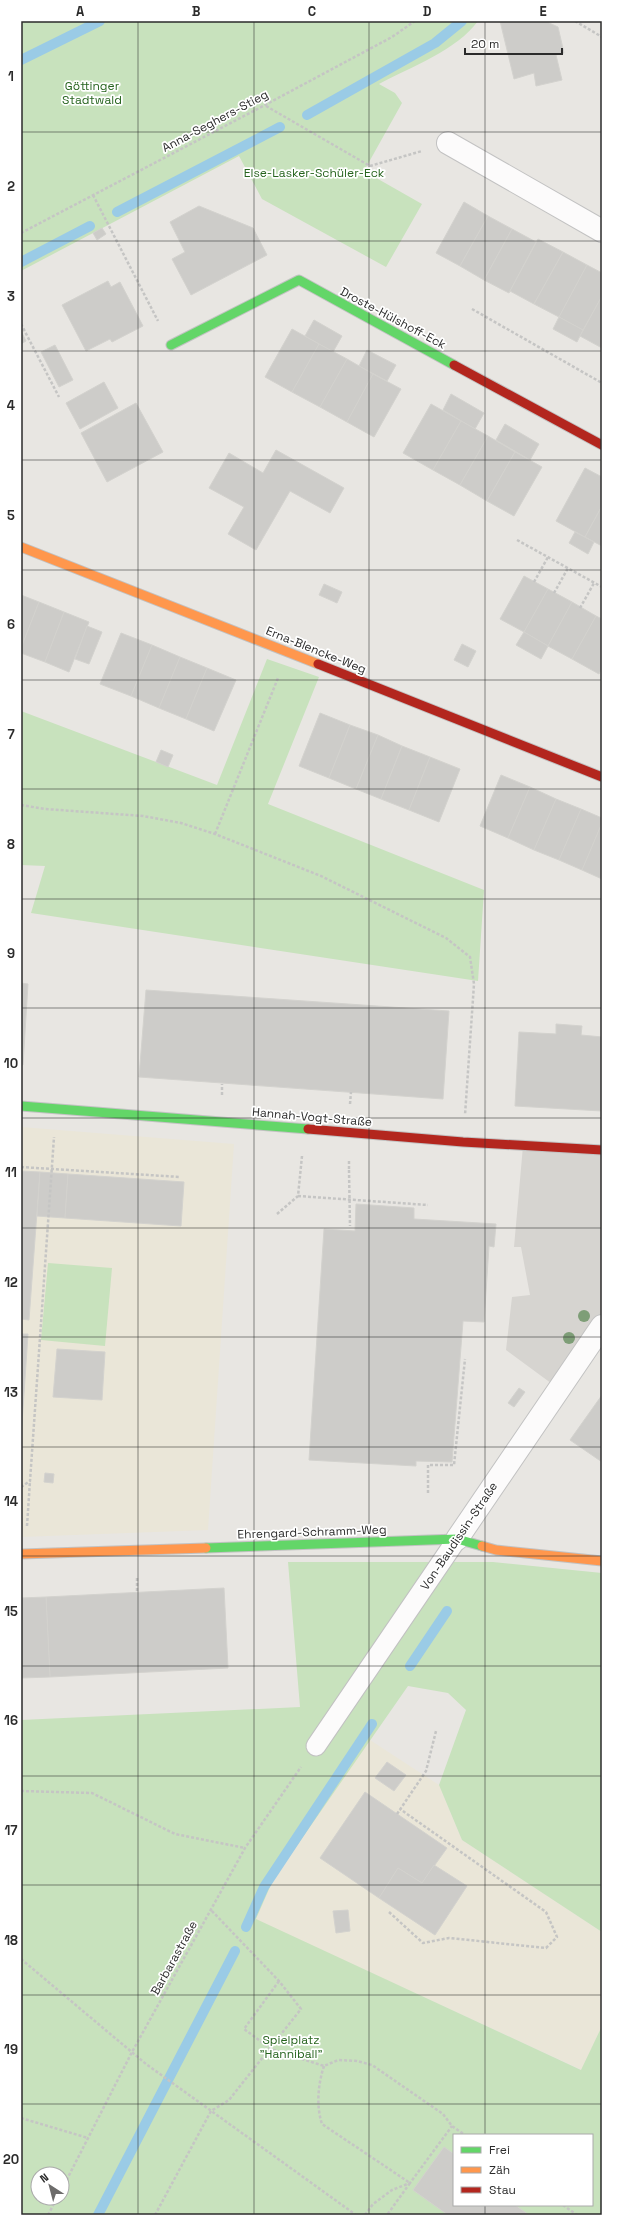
<svg xmlns="http://www.w3.org/2000/svg" width="623" height="2236" font-family="'Space Grotesk',sans-serif">
  <style>
    .education { fill: #eae6d8 }
    .green { fill: #c8e2bd; fill-rule: evenodd }
    .plaza { fill: #d6d4d0 }
    .lines { fill: none; stroke-linecap: round; stroke-linejoin: round }
    .stream { stroke: #9acbe6; stroke-width: 10 }
    .building { fill: #cdccc9; stroke: #d3d2ce }
    .lane-casing { stroke: #c2c2c2; stroke-width: 21 }
    .street-casing { stroke: #c2c2c2; stroke-width: 24 }
    .fast-casing { stroke: #c2c2c2; stroke-width: 11 }
    .slow-casing { stroke: #c2c2c2; stroke-width: 11 }
    .jam-casing { stroke: #c2c2c2; stroke-width: 11 }
    .path { stroke: #c5c5c4; stroke-width: 2.5; stroke-dasharray: 3 2; stroke-linecap: butt }
    .lane { stroke: #fcfbfb; stroke-width: 19 }
    .street { stroke: #fcfbfb; stroke-width: 22 }
    .fast { stroke: #63d668; stroke-width: 9 }
    .slow { stroke: #ff974d; stroke-width: 9 }
    .jam { stroke: #b3261e; stroke-width: 9 }
    .path-bridge { stroke: #c5c5c4; stroke-width: 2.5; stroke-dasharray: 3 2; stroke-linecap: butt }
    .tree { fill: #7e9e77 }
    .grid { fill: none; stroke: #2b2b2b; stroke-width: 1; stroke-opacity: 0.55 }
    .labels { text-anchor: middle; dominant-baseline: central; stroke-width: 3.5; stroke-linejoin: round; paint-order: stroke }
    .park-label { font-size: 12px; fill: #27641f; stroke: #fff }
    .street-label { font-size: 12px; fill: #2b2b2b; stroke: #fff }
    .neatline { fill: none; stroke: #2b2b2b; stroke-width: 1.5 }
    .grid-label { font-size: 13px; text-anchor: middle; font-weight: bold; fill: #2b2b2b }
  </style>
  <rect width="100%" height="100%" fill="#e8e6e2"/>
  <g class="education">
    <polygon points="21,1127 234,1144 208,1530 21,1537"/>
    <polygon points="370,1740 439,1785 462,1840 602,1932 602,2026 582,2070 256,1920 273,1880"/>
  </g>
  <g class="green">
    <path d="M21 21H478C457 50 411 67 379 84L395 93 402 103 364 171 422 204 386 267 262 199 239 156 21 271Z"/>
    <polygon points="267,659 319,677 268,804 484,890 478,981 31,913 45,866 21,865 21,711 217,785"/>
    <polygon points="48,1263 112,1268 105,1346 41,1340"/>
    <path d="M288 1562H493L602 1573V1932L462 1840 439 1785 466 1710 448 1693 408 1686 273 1880 256 1919 581 2070 602 2026V2215H21V1720L300 1707ZM454 2135H592V2205H454ZM38 2174H62V2198H38Z"/>
  </g>
  <polygon class="plaza" points="523,1146 602,1150 602,1326 559,1389 506,1350 512,1297 530,1295 521,1247 514,1247"/>
  <g class="lines">
    <g class="stream">
      <polyline points="21,60 100,21"/>
      <polyline points="307,115 435,43 462,21"/>
      <polyline points="117,212 280,127"/>
      <polyline points="21,262 90,226"/>
      <polyline points="410,1666 447,1611"/>
      <polyline points="246,1927 264,1887 372,1724"/>
      <polyline points="98,2215 235,1951"/>
    </g>
  </g>
  <g class="building">
    <polygon points="500,21 545,21 558,27 564,53 556,55 562,80 536,86 534,73 514,79"/>
    <polygon points="464,202 488,216 460,266 436,253"/>
    <polygon points="199,206 253,228 267,255 191,295 172,259 185,252 170,222"/>
    <polygon points="488,216 512,229 484,280 460,266"/>
    <polygon points="102,228 106,234 97,240 93,233"/>
    <polygon points="512,229 536,242 509,293 484,280"/>
    <polygon points="538,239 563,252 534,304 510,291"/>
    <polygon points="563,252 587,265 559,317 534,304"/>
    <polygon points="587,265 602,273 602,296 583,330 559,317"/>
    <polygon points="108,281 111,287 120,282 143,326 112,342 110,339 86,351 62,305"/>
    <polygon points="602,296 602,348 580,336"/>
    <polygon points="559,317 583,330 577,342 553,329"/>
    <polygon points="314,320 342,336 333,352 305,336"/>
    <polygon points="292,329 319,344 292,392 265,377"/>
    <polygon points="21,331 26,341 21,344"/>
    <polygon points="319,344 347,359 320,407 292,392"/>
    <polygon points="55,345 73,380 59,387 41,352"/>
    <polygon points="367,350 396,365 387,381 359,366"/>
    <polygon points="347,359 373,374 347,422 320,407"/>
    <polygon points="373,374 401,389 374,437 347,422"/>
    <polygon points="104,382 118,408 80,429 66,403"/>
    <polygon points="451,394 484,413 475,429 443,410"/>
    <polygon points="136,403 163,452 107,482 81,433"/>
    <polygon points="431,404 461,421 433,470 403,453"/>
    <polygon points="461,421 488,436 460,485 433,470"/>
    <polygon points="505,424 539,444 530,460 496,440"/>
    <polygon points="488,436 515,452 487,501 460,485"/>
    <polygon points="276,450 344,488 330,513 290,491 256,550 228,534 244,507 209,488 229,453 263,473"/>
    <polygon points="515,452 542,467 514,516 487,501"/>
    <polygon points="585,468 602,477 602,506 585,537 556,521"/>
    <polygon points="602,506 602,546 585,537"/>
    <polygon points="575,532 594,542 588,554 569,543"/>
    <polygon points="524,576 548,589 524,632 500,619"/>
    <polygon points="324,584 342,592 337,603 319,595"/>
    <polygon points="548,589 572,602 548,646 524,632"/>
    <polygon points="21,595 39,602 21,648"/>
    <polygon points="39,602 64,612 45,662 21,653 21,648"/>
    <polygon points="572,602 596,616 572,659 548,646"/>
    <polygon points="64,612 89,622 69,672 45,662"/>
    <polygon points="596,616 602,619 602,668 599,674 572,659"/>
    <polygon points="87,626 102,632 89,664 75,659"/>
    <polygon points="524,632 548,646 541,659 516,645"/>
    <polygon points="121,633 152,645 131,696 100,684"/>
    <polygon points="462,644 476,651 468,667 454,660"/>
    <polygon points="152,645 180,657 159,708 131,696"/>
    <polygon points="180,657 207,668 186,719 159,708"/>
    <polygon points="207,668 236,680 214,731 186,719"/>
    <polygon points="320,713 350,725 329,778 299,766"/>
    <polygon points="350,725 378,735 356,789 329,778"/>
    <polygon points="378,735 402,746 381,799 356,789"/>
    <polygon points="402,746 430,757 409,810 381,799"/>
    <polygon points="161,750 173,755 168,767 156,762"/>
    <polygon points="430,757 460,769 439,822 409,810"/>
    <polygon points="501,775 530,787 508,838 480,826"/>
    <polygon points="530,787 556,799 534,850 508,838"/>
    <polygon points="556,799 581,809 559,860 534,850"/>
    <polygon points="581,809 602,818 602,823 582,870 559,860"/>
    <polygon points="602,823 602,879 582,870"/>
    <polygon points="21,983 28,984 23,1065 21,1065"/>
    <polygon points="146,990 449,1011 443,1099 139,1077"/>
    <polygon points="556,1024 582,1026 581,1035 602,1037 602,1111 515,1106 519,1032 556,1034"/>
    <polygon points="21,1171 40,1172 29,1320 21,1319"/>
    <polygon points="40,1172 68,1174 65,1218 37,1216"/>
    <polygon points="68,1174 184,1182 181,1226 65,1218"/>
    <polygon points="356,1204 414,1208 414,1219 496,1224 494,1247 489,1246 484,1322 463,1321 452,1462 416,1461 416,1466 309,1460 324,1229 355,1231"/>
    <polygon points="21,1334 28,1334 21,1438"/>
    <polygon points="57,1349 105,1352 102,1400 53,1397"/>
    <polygon points="519,1388 525,1392 514,1407 508,1403"/>
    <polygon points="602,1395 602,1462 570,1440"/>
    <polygon points="45,1473 54,1474 53,1483 44,1482"/>
    <polygon points="224,1588 228,1668 50,1677 46,1597"/>
    <polygon points="46,1597 50,1677 21,1678 21,1598"/>
    <polygon points="387,1762 406,1775 394,1791 375,1778"/>
    <polygon points="365,1792 447,1848 422,1883 398,1868 379,1898 320,1858"/>
    <polygon points="434,1865 467,1886 435,1935 379,1898 398,1868 422,1883"/>
    <polygon points="348,1910 350,1931 336,1933 333,1911"/>
    <polygon points="444,2147 454,2154 454,2205 515,2205 529,2215 448,2215 413,2190"/>
  </g>
  <g class="lines">
    <defs>
      <polyline id="lane" points="316,1746 457,1539"/>
      <g id="street">
        <polyline points="448,143 602,231"/>
        <polyline points="457,1539 602,1326"/>
      </g>
      <g id="fast">
        <polyline points="171,345 299,280 454,365"/>
        <polyline points="21,1106 308,1129"/>
        <polyline points="206,1548 457,1539 482,1546"/>
      </g>
      <g id="slow">
        <polyline points="21,547 318,664"/>
        <polyline points="482,1546 496,1550 602,1561"/>
        <polyline points="21,1554 206,1548"/>
      </g>
      <g id="jam">
        <polyline points="454,365 602,445"/>
        <polyline points="318,664 602,777"/>
        <polyline points="308,1129 463,1142 602,1150"/>
      </g>
    </defs>
    <use href="#lane" class="lane-casing"/>
    <use href="#street" class="street-casing"/>
    <use href="#fast" class="fast-casing"/>
    <use href="#slow" class="slow-casing"/>
    <use href="#jam" class="jam-casing"/>
    <g class="path">
      <polyline points="575,21 602,37"/>
      <polyline points="266,106 370,166 422,151"/>
      <polyline points="93,195 158,321"/>
      <polyline points="21,233 265,105 392,37 415,21"/>
      <polyline points="472,309 602,383"/>
      <polyline points="21,324 59,397"/>
      <polyline points="517,540 602,587"/>
      <polyline points="534,582 548,557"/>
      <polyline points="554,593 568,568"/>
      <polyline points="580,608 594,583"/>
      <polyline points="21,805 45,809 143,816 181,823 215,834 321,876 446,938 470,957 474,984 465,1115"/>
      <polyline points="215,834 278,678"/>
      <polyline points="222,1095 222,1084"/>
      <polyline points="350,1104 351,1092"/>
      <polyline points="349,1161 349,1170"/>
      <polyline points="21,1167 180,1177"/>
      <polyline points="298,1196 428,1205"/>
      <polyline points="277,1214 298,1196 302,1156"/>
      <polyline points="21,1487 30,1481 54,1137"/>
      <polyline points="428,1493 428,1465 454,1465 465,1359"/>
      <polyline points="27,1526 30,1481"/>
      <polyline points="137,1578 137,1593"/>
      <polyline points="21,1791 92,1793 175,1834 245,1848"/>
      <polyline points="397,1814 426,1771 436,1731"/>
      <polyline points="389,1912 423,1943 449,1938 546,1948 557,1937 546,1912 400,1809"/>
      <polyline points="21,1959 146,2064 356,2215"/>
      <polyline points="279,1981 244,2029 271,2049 324,2066 338,2060 357,2061 372,2065 443,2114 452,2126 465,2135"/>
      <path d="M324 2066C318 2084 316 2106 322 2124L410 2183 387 2215"/>
      <polyline points="21,2118 88,2138"/>
      <polyline points="62,2189 132,2052 245,1848 301,1767"/>
      <polyline points="563,2205 577,2215"/>
      <polyline points="48,2215 57,2198"/>
      <polyline points="155,2215 211,2111 229,2100 301,2009 279,1981 211,1910"/>
      <polyline points="365,2215 373,2204 392,2190 410,2183 452,2126"/>
    </g>
    <use href="#lane" class="lane"/>
    <use href="#street" class="street"/>
    <use href="#fast" class="fast"/>
    <use href="#slow" class="slow"/>
    <use href="#jam" class="jam"/>
    <polyline class="path-bridge" points="349,1170 350,1226"/>
  </g>
  <g class="tree">
    <circle cx="584" cy="1316" r="6"/>
    <circle cx="569" cy="1338" r="6"/>
  </g>
  <path class="grid" d="M138 21V2215M254 21V2215M369 21V2215M485 21V2135M21 132H602M21 241H602M21 351H602M21 460H602M21 570H602M21 680H602M21 789H602M21 899H602M21 1008H602M21 1118H602M21 1228H602M21 1337H602M21 1447H602M21 1556H602M21 1666H602M21 1776H602M21 1885H602M21 1995H602M21 2104H602M485 2205V2215"/>
  <g class="labels">
    <g class="park-label">
      <text x="92" y="86">Göttinger<tspan x="92" dy="14">Stadtwald</tspan></text>
      <text x="314" y="173">Else-Lasker-Schüler-Eck</text>
      <text x="291" y="2040">Spielplatz<tspan x="291" dy="14">"Hanniball"</tspan></text>
    </g>
    <g class="street-label">
      <text transform="translate(215 121) rotate(-28)">Anna-Seghers-Stieg</text>
      <text transform="translate(393 318) rotate(28)">Droste-Hülshoff-Eck</text>
      <text transform="translate(316 650) rotate(22)">Erna-Blencke-Weg</text>
      <text transform="translate(312 1117) rotate(5)">Hannah-Vogt-Straße</text>
      <text transform="translate(312 1532) rotate(-2)">Ehrengard-Schramm-Weg</text>
      <text transform="translate(459 1536) rotate(-56)">Von-Baudissin-Straße</text>
      <text transform="translate(174 1958) rotate(-61)">Barbarastraße</text>
    </g>
  </g>
  <rect width="623" height="2236" fill="none" stroke="#ffffff" stroke-width="44"/>
  <rect x="453" y="2134" width="140" height="72" fill="#ffffff" stroke="#aaaaaa"/>
  <rect x="461" y="2147" width="20" height="6" fill="#63d668" stroke="#aaaaaa"/>
  <text x="489" y="2154" font-size="12" fill="#2b2b2b">Frei</text>
  <rect x="461" y="2167" width="20" height="6" fill="#ff974d" stroke="#aaaaaa"/>
  <text x="489" y="2174" font-size="12" fill="#2b2b2b">Zäh</text>
  <rect x="461" y="2187" width="20" height="6" fill="#b3261e" stroke="#aaaaaa"/>
  <text x="489" y="2194" font-size="12" fill="#2b2b2b">Stau</text>
  <g transform="translate(50 2186) rotate(324)"><circle r="19" fill="#ffffff" stroke="#aaaaaa"/>
  <path d="M0-3L7 15L0 10L-7 15Z" fill="#6d6c6b"/>
  <text y="-6" font-size="11" font-weight="bold" text-anchor="middle" fill="#2b2b2b">N</text>
  </g>
  <path d="M465 48v6h97v-6" fill="none" stroke="#2b2b2b" stroke-width="2"/>
  <text x="471" y="48" font-size="12" fill="#2b2b2b" stroke="#ffffff" stroke-width="3" paint-order="stroke">20 m</text>
  <rect x="22" y="22" width="579" height="2192" class="neatline"/>
  <g class="grid-label">
    <text x="80" y="16">A</text>
    <text x="196" y="16">B</text>
    <text x="312" y="16">C</text>
    <text x="427" y="16">D</text>
    <text x="543" y="16">E</text>
    <text x="11" y="81">1</text>
    <text x="11" y="191">2</text>
    <text x="11" y="301">3</text>
    <text x="11" y="410">4</text>
    <text x="11" y="520">5</text>
    <text x="11" y="629">6</text>
    <text x="11" y="739">7</text>
    <text x="11" y="849">8</text>
    <text x="11" y="958">9</text>
    <text x="11" y="1068">10</text>
    <text x="11" y="1177">11</text>
    <text x="11" y="1287">12</text>
    <text x="11" y="1397">13</text>
    <text x="11" y="1506">14</text>
    <text x="11" y="1616">15</text>
    <text x="11" y="1725">16</text>
    <text x="11" y="1835">17</text>
    <text x="11" y="1945">18</text>
    <text x="11" y="2054">19</text>
    <text x="11" y="2164">20</text>
  </g>
</svg>
